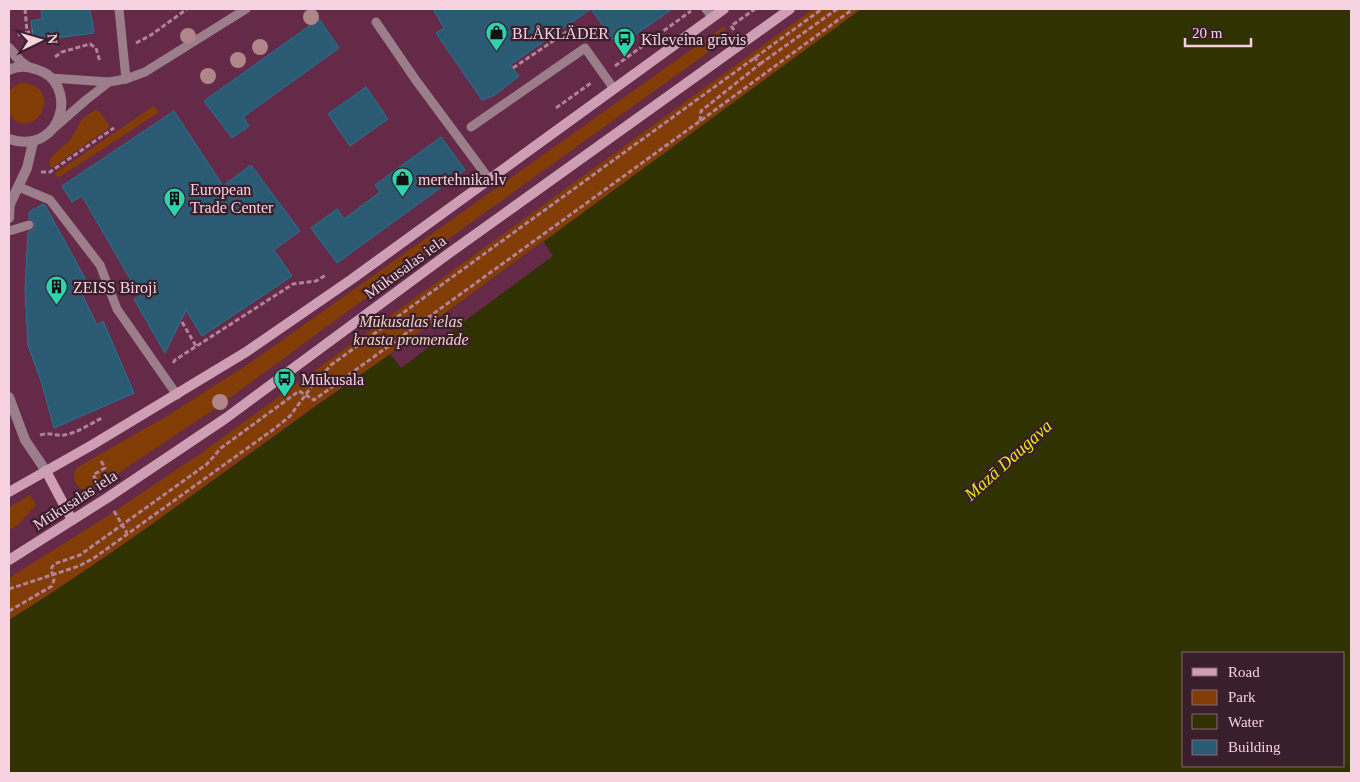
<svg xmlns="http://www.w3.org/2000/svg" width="1360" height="782" font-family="Georgia,serif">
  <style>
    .green { fill: #823d07 }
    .water { fill: #313202; fill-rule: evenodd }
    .pier { fill: #642a48 }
    .building { fill: #2a5b73; stroke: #247496 }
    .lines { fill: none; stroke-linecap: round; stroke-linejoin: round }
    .path { stroke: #b18298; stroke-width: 3; stroke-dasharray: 5 2.5; stroke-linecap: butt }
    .service { stroke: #9c7e8b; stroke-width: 9 }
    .minor { stroke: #9c7e8b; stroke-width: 10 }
    .secondary { stroke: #ce9fb4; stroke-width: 10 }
    .tree { fill: #b0868b }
    .labels { text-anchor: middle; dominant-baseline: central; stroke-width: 4.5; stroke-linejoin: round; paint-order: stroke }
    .poi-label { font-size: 16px; fill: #f6d1e0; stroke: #391e2b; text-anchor: start }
    .street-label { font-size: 16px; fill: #f6d1e0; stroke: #391e2b }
    .park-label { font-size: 16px; font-style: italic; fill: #eed1c1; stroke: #391e2b }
    .water-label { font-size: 18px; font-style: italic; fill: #e5e91c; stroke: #391e2b }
  </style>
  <rect width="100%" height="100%" fill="#642a48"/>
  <g class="green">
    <polygon points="813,9 862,9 391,354 315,406 134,537 51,594 9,620 9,578 109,515 200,454"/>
    <path d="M723 27 731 36 348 311 219 406 114 476 92 489H81C73 482 73 478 76 468L167 416 253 361Z"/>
    <path d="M25 83C65 90 34 144 9 115V91L18 84Z"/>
    <polygon points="154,106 159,112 58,178 55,173"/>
    <polygon points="95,110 99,111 109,125 109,128 53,167 50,167 50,161 51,157 71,139 82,119"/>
    <polygon points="30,495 36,505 18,525 9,530 9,507"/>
  </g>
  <path class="water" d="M861 9H1351V773H9V620C140 538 263 442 390 354ZM1184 653H1344V766H1184Z"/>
  <polygon class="pier" points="543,241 553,256 401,368 390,354"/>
  <g class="building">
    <polygon points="41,9 90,9 94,33 33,41 31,21 42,19"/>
    <polygon points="433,9 672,9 618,47 591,9 510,65 519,76 495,95 482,100 436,33 444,28"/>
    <polygon points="319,19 339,48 243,117 249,126 232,138 204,101"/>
    <polygon points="366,87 388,119 350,146 328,114"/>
    <polygon points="174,111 223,186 251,165 300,231 274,250 292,276 202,336 186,310 165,353 134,299 140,296 82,196 72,202 62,186"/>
    <polygon points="441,137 465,170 337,263 311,228 337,209 344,219 380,192 375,185"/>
    <polygon points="43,204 45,205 87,282 79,288 97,325 103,321 134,393 54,428 42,384 28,345 25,290 28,232 33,230 35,226 34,221 29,219 29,212"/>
  </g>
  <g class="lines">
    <g class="path">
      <polyline points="25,9 27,32"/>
      <polyline points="734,30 731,26 755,9"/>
      <polyline points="18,35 33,31"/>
      <polyline points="136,43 151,35 187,9"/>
      <polyline points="55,57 62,52 90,44 96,48 100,62"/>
      <polyline points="760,64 837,9"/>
      <polyline points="615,66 691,11"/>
      <polyline points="513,68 571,29 577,37"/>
      <polyline points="556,108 591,83"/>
      <polyline points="700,121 701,111 760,64 754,57"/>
      <polyline points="41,172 50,172 114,128"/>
      <polyline points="428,316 433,323"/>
      <polyline points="182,322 196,346"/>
      <polyline points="173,363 175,360 293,284 316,281 326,275"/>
      <path d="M40 435C49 432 55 436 64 435 77 433 90 424 102 418"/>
      <polyline points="100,486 93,475 105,468 100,459"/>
      <polyline points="114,511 127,533"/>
      <polyline points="9,589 79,566 94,558 274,429 290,416 312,386 331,365 822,9"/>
      <polyline points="9,611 52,586 54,580 51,569 54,564 80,555 207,464 221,448 299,391 314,400 700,121 853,9"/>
    </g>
    <g class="service">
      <polyline points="119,9 126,79"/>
      <polyline points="706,9 712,17"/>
      <polyline points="376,22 415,79 489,179"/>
      <polyline points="51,78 109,82 126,79 145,72 246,9"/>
      <polyline points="55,127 86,100 109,82"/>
      <polyline points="471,127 585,48 614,89"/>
      <polyline points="19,187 50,200 100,265 117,309 177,395"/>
      <polyline points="9,231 29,225"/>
    </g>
    <g class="minor">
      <polyline points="9,48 20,61 28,67"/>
      <path d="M9 70C17 66 26 66 35 69 81 81 63 157 9 139"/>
      <polyline points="10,204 27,168 33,142"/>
      <polyline points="9,218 10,199"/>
      <polyline points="9,397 25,440 46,471"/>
    </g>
    <g class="secondary">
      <polyline points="46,471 72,520"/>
      <polyline points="9,492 92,445 246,352 352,279 724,9"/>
      <polyline points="9,560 107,498 226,418 448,254 790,9"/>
    </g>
  </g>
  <g class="tree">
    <circle cx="311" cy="17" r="8"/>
    <circle cx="188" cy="36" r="8"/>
    <circle cx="260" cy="47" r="8"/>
    <circle cx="238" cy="60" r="8"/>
    <circle cx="208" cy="76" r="8"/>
    <circle cx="220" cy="402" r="8"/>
  </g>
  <defs>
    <symbol id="shop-pin" viewBox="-11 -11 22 30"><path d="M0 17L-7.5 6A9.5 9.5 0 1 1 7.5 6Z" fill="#2dd4ab" stroke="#391e2b"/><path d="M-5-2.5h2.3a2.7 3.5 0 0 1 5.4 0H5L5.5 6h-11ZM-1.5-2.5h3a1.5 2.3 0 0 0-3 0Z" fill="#111"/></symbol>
    <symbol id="bus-pin" viewBox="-11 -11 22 30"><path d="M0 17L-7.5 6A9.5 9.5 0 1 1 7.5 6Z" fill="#2dd4ab" stroke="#391e2b"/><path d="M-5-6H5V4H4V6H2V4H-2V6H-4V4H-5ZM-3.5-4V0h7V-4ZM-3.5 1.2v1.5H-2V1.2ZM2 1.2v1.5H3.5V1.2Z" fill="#111"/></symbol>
    <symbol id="building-pin" viewBox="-11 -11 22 30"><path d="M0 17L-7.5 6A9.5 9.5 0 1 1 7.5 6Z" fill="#2dd4ab" stroke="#391e2b"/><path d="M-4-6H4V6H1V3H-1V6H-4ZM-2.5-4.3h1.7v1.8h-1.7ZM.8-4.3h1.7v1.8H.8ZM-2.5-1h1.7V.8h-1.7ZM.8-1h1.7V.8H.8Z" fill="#111"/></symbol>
  </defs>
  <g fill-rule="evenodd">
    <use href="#shop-pin" x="484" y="20" width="25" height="34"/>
    <use href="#bus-pin" x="612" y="26" width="25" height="34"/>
    <use href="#shop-pin" x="390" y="166" width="25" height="34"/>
    <use href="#building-pin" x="162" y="186" width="25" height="34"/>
    <use href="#building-pin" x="44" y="274" width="25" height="34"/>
    <use href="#bus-pin" x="272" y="366" width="25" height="34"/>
  </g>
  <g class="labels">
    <g class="poi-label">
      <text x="512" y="33">BLÅKLÄDER</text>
      <text x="641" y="39">Kīleveina grāvis</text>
      <text x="418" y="179">mertehnika.lv</text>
      <text x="190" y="189">European<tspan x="190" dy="18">Trade Center</tspan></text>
      <text x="73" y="287">ZEISS Biroji</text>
      <text x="301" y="379">Mūkusala</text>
    </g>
    <g class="street-label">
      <text transform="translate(405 267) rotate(-36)">Mūkusalas iela</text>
      <text transform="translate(75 500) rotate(-33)">Mūkusalas iela</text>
    </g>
    <g class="park-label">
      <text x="411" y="321">Mūkusalas ielas<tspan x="411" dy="18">krasta promenāde</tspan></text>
    </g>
    <g class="water-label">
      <text transform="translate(1008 460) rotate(-42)">Mazā Daugava</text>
    </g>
  </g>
  <rect width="1360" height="782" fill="none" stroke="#f6d1e0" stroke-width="20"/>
  <rect x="1182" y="652" width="162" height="115" fill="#391e2b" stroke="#856673"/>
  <rect x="1192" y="668" width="25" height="8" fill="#ce9fb4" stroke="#856673"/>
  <text x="1228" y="677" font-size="15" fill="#f6d1e0">Road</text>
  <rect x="1192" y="690" width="25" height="15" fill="#823d07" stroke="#856673"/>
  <text x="1228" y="702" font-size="15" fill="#f6d1e0">Park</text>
  <rect x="1192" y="714" width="25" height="15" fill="#313202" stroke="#856673"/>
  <text x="1228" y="727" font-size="15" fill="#f6d1e0">Water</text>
  <rect x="1192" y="740" width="25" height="15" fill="#2a5b73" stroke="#856673"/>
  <text x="1228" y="752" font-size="15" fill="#f6d1e0">Building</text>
  <g transform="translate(40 40) rotate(85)" stroke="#391e2b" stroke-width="4" paint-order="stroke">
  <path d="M0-4L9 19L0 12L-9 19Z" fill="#f6d1e0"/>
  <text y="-8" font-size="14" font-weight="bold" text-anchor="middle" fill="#f6d1e0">N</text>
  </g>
  <path d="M1185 38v8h66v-8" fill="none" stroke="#f6d1e0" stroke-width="2.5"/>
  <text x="1192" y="38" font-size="15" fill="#f6d1e0" stroke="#391e2b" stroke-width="4" paint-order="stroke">20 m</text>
</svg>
